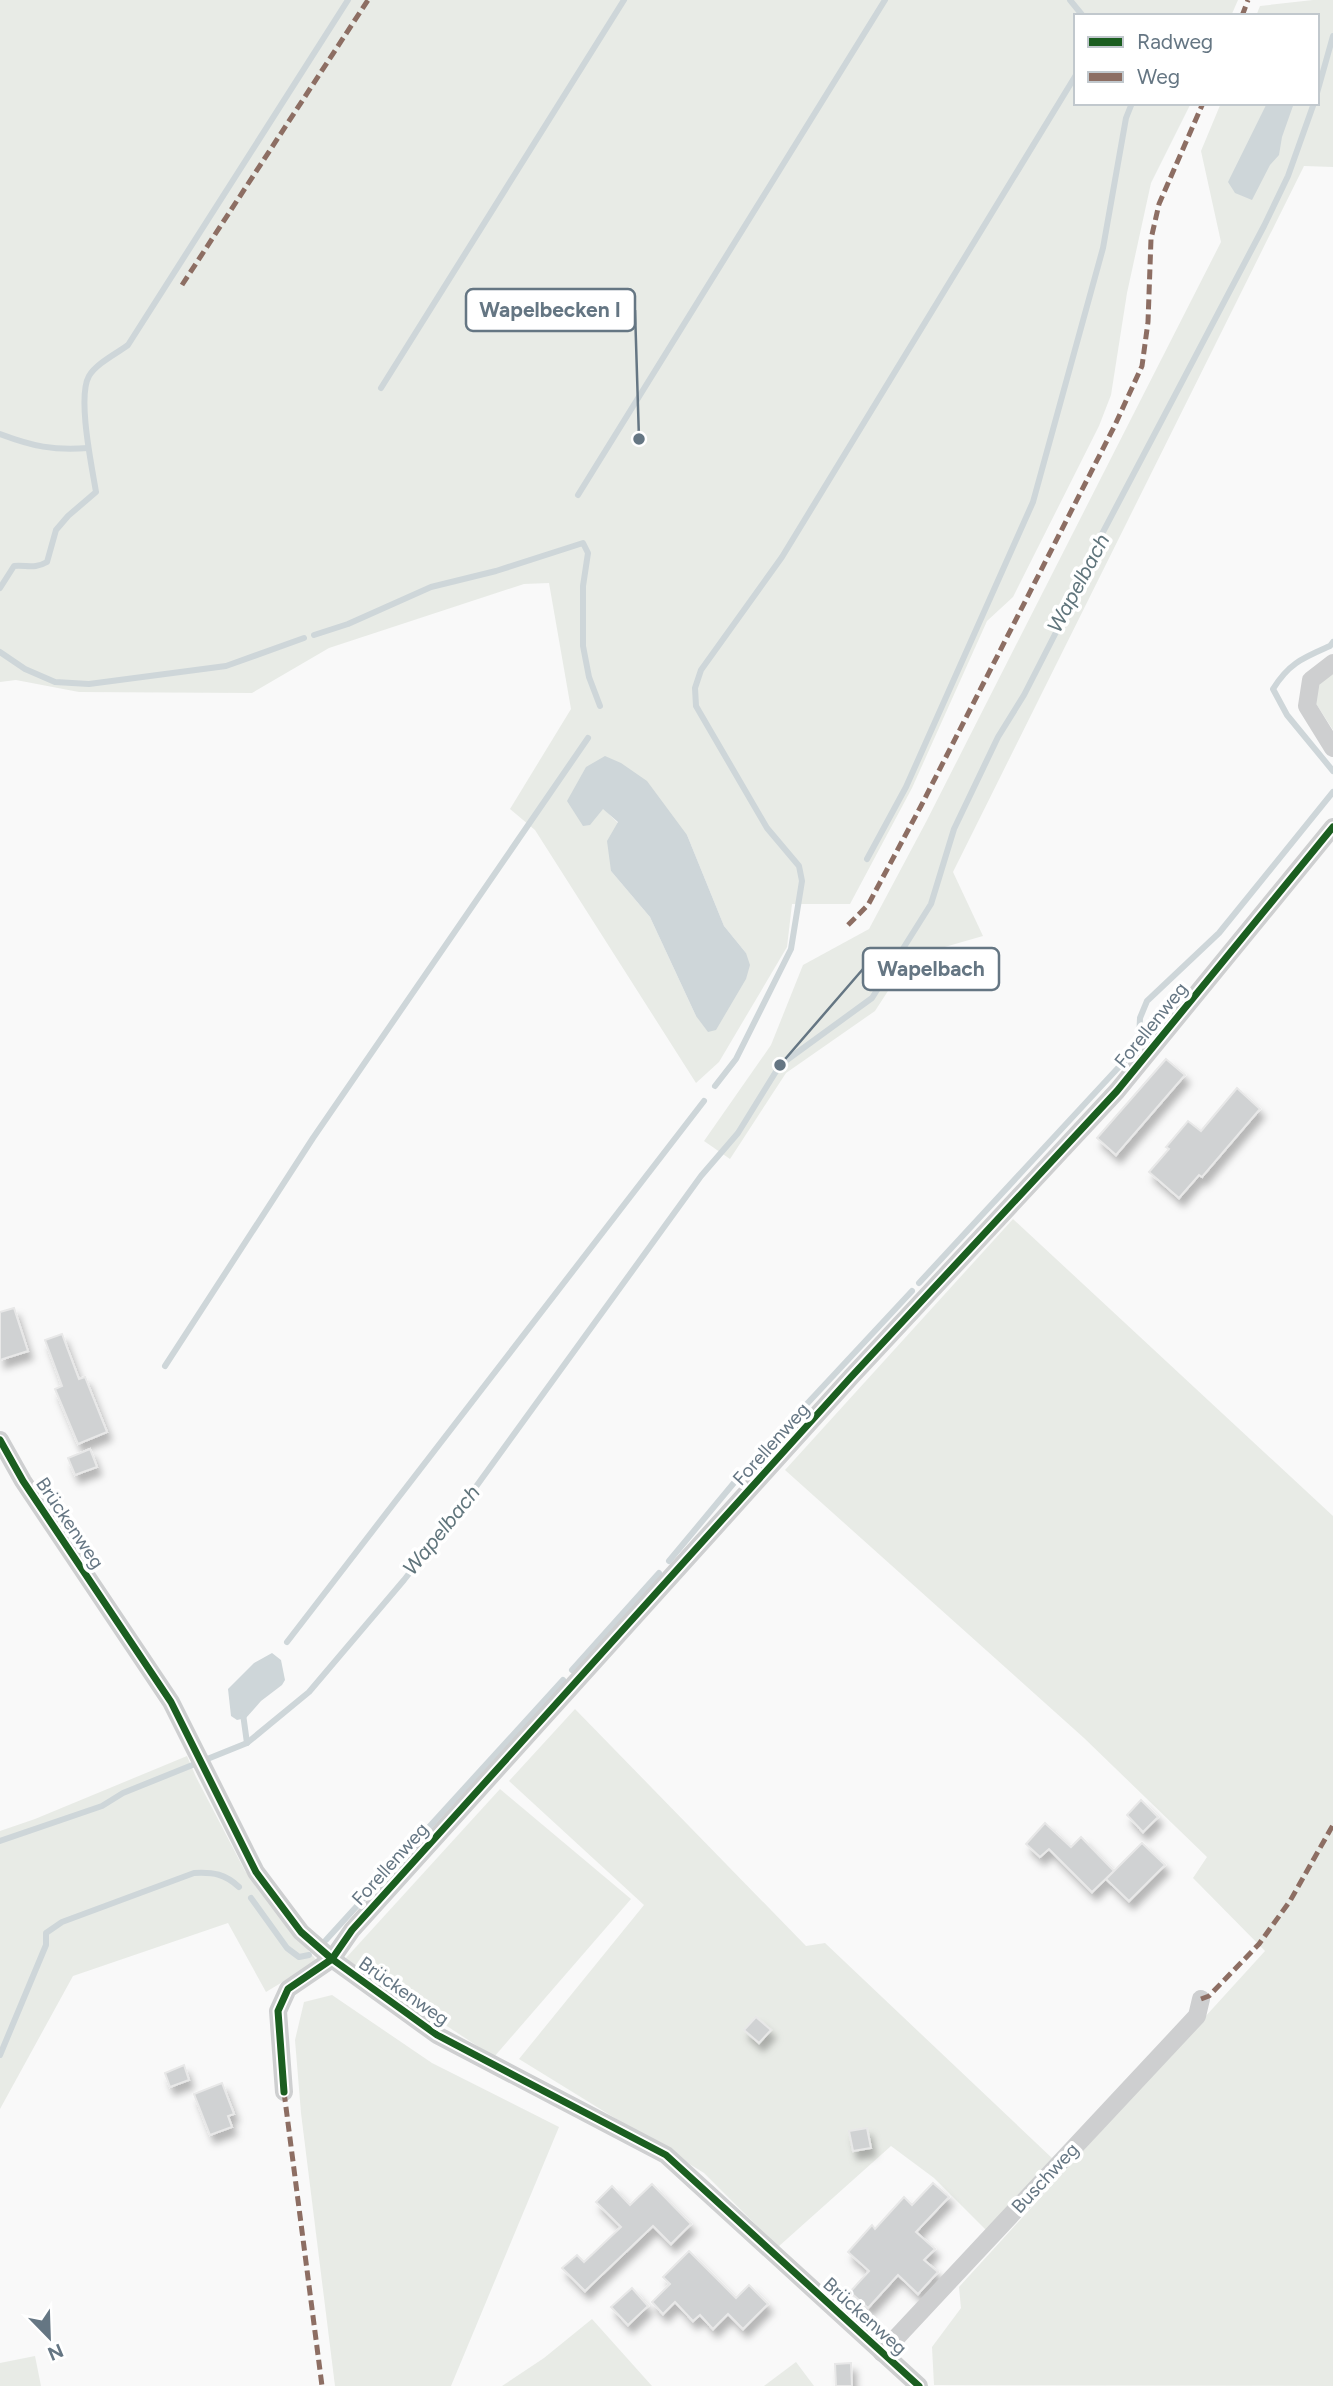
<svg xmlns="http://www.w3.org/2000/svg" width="1333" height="2386" font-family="Figtree,sans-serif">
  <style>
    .green { fill: #e8ebe6; fill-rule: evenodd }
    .water { fill: #ced6d9 }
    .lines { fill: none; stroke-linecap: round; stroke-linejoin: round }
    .stream { stroke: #ced6d9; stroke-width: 6 }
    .building { fill: #d0d2d3; stroke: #e8e8e8; stroke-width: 2; filter: url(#shadow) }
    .minor { stroke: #cecfd0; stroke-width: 18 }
    .quiet { stroke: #8d6e63; stroke-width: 5; stroke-dasharray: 10 5; stroke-linecap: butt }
    .cycleway-casing { stroke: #fff; stroke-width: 11 }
    .cycleway { stroke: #1b5e20; stroke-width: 7 }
    .labels { text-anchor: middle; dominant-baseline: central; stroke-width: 7; stroke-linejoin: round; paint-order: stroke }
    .street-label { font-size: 19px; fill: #657683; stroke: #fff }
    .water-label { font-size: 21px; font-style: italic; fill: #60757c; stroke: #fff }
    .leader { fill: none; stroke: #657683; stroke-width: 2.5 }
    .callout-dot { fill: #657683; stroke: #fff; stroke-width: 2.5 }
    .callout { fill: #fff; stroke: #657683; stroke-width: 2.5 }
    .callout-label { font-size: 21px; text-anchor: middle; font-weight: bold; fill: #657683 }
  </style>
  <defs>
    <filter id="shadow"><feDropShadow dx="4.5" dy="8" stdDeviation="3.5" flood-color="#0004"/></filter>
  </defs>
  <rect width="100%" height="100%" fill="#f9f9f9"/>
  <g class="green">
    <path d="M0 0H1238L1231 16H1076V103H1191L1151 183 1127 293 1111 395 1099 426 1013 597 987 621 912 788 850 904H792L787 947 719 1062 696 1083 535 830 510 809 571 709 549 583 524 584 329 648 252 693 79 692 16 680 0 682ZM603 808 687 835 724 926 746 953 696 1016 650 917 611 871 618 823Z"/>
    <polygon points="1313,0 1333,0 1333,167 1304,166 953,872 983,936 910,957 875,1011 786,1073 730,1159 704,1141 771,1045 803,965 869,929 926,822 1221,242 1201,151 1221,103 1317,103 1317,16 1256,16 1260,6"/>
    <polygon points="1333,672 1333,730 1315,702 1318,685"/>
    <polygon points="1013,1219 1333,1516 1333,2386 934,2385 932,2347 961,2308 959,2287 1265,1951 1193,1878 1207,1857 1084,1738 785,1470"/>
    <polygon points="575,1709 806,1946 825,1943 1053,2159 987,2231 934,2178 891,2146 778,2247 704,2173 519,2059 644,1905 509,1781"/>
    <polygon points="187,1756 196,1777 245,1871 317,1961 266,1992 228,1923 73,1976 0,2109 0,1831 35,1819"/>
    <polygon points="500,1789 631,1899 494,2057 345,1959"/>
    <polygon points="332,1995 432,2063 559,2127 451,2386 335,2386 301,2113 295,2040 304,2002"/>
    <polygon points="592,2319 652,2386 502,2386 544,2358"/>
    <polygon points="35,2356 41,2386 0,2386 0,2363"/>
    <polygon points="796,2362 814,2386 764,2386"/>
  </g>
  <g class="water">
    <polygon points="1267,103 1294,103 1282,137 1279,155 1270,165 1252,200 1235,193 1228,182"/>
    <polygon points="605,756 621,763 647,781 687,835 724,926 746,953 750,965 746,979 716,1030 708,1032 696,1016 650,917 611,871 607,841 618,822 603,809 590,825 583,826 567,801 586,767"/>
    <polygon points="272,1653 281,1660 285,1680 282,1685 261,1701 246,1718 237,1720 231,1716 228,1689 254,1663"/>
  </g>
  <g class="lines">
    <g class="stream">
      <polyline points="1070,0 1083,16"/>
      <polyline points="1317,93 1333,36"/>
      <polyline points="381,388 624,0"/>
      <path d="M0 434C32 446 54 451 88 448"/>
      <polyline points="578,495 885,0"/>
      <path d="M0 588 14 566C27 565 35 569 47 562L56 530 68 516 96 492C92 467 77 397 89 376 97 363 116 354 128 345L348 0"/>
      <polyline points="314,635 348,624 431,587 496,571 583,543 588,553 583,586 583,646 589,677 600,706"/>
      <path d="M1333 642 1330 646C1303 658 1289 663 1273 689L1287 715 1333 771"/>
      <polyline points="0,652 25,669 55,682 89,684 226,666 304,638"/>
      <polyline points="867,859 906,787 1033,502 1103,248 1126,118 1132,103"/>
      <polyline points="715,1086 736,1059 791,949 802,881 799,866 767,828 696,706 695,688 701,670 782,557 1076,75"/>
      <polyline points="919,1283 1130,1055 1139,1040 1140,1018 1147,1001 1219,933 1333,792"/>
      <polyline points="165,1366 313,1138 588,738"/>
      <polyline points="669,1561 738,1478 912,1291"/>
      <polyline points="287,1642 704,1101"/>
      <polyline points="572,1670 659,1573"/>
      <polyline points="243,1714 247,1743"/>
      <polyline points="0,1841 102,1806 123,1793 247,1743 309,1692 404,1580 462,1506 701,1176 738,1133 780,1065 872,998 931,904 954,829 998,737 1024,695 1073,599 1083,570 1264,226 1288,176 1314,103"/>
      <polyline points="251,1898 287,1948 299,1957 309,1955"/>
      <polyline points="326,1940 563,1680"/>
      <path d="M0 2055 46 1945V1933L62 1922 194 1873C214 1872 225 1874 239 1887"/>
    </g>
  </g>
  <g class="building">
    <polygon points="1166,1059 1185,1075 1116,1155 1097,1138"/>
    <polygon points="1237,1088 1260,1109 1202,1177 1199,1175 1179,1198 1149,1172 1169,1149 1166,1147 1188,1121 1201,1131"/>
    <polygon points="14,1308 28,1351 0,1360 0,1312"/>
    <polygon points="62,1334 79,1379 85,1377 107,1432 78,1444 55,1389 62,1386 45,1340"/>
    <polygon points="90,1449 97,1467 75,1475 68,1458"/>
    <polygon points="1141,1800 1158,1817 1143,1832 1127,1815"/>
    <polygon points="1045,1823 1071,1847 1081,1837 1114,1871 1092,1892 1049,1849 1040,1857 1026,1844"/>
    <polygon points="1142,1843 1165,1865 1129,1901 1106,1879"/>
    <polygon points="756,2017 771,2030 759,2043 744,2030"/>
    <polygon points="184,2065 189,2080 170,2087 165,2073"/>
    <polygon points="222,2083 234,2114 228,2116 232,2127 210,2135 194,2094"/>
    <polygon points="867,2128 871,2148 853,2151 849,2131"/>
    <polygon points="933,2183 949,2197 916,2232 935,2249 924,2260 938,2272 918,2294 898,2275 868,2308 850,2292 869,2271 848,2252 872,2225 875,2229 904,2197 912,2205"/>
    <polygon points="652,2184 691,2224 671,2244 653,2226 585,2291 562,2268 577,2255 584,2262 621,2227 596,2202 612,2186 630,2205"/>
    <polygon points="689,2251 736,2298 749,2285 768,2304 743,2329 728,2314 713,2329 700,2315 693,2321 675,2302 663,2314 652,2302 670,2284 663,2277"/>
    <polygon points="632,2288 648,2306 628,2325 611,2307"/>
    <polygon points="851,2363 852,2386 836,2386 835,2364"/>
  </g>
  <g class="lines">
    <g class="minor">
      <polyline points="1333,663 1311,680 1307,706 1333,748"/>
      <polyline points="0,1440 23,1481 171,1702 256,1872 301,1932 332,1959 437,2035 666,2155 919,2386"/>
      <polyline points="284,2092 278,2011 288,1989 332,1959 352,1930 851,1377 1117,1091 1333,827"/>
      <polyline points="882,2353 1197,2016 1201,1999"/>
    </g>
    <g class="quiet">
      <polyline points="1242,16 1248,0"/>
      <polyline points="182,285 368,0"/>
      <polyline points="848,925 868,905 921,806 1115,425 1142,366 1148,322 1151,239 1159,204 1203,103"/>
      <polyline points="1201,1999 1209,1996 1259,1944 1290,1901 1333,1825"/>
      <polyline points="284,2092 322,2386"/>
    </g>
    <defs>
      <g id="cycleway">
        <polyline points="0,1440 23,1481 171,1702 256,1872 301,1932 332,1959 437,2035 666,2155 919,2386"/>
        <polyline points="284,2092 278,2011 288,1989 332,1959 352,1930 851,1377 1117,1091 1333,827"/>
      </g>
    </defs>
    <use href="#cycleway" class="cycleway-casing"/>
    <use href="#cycleway" class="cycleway"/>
  </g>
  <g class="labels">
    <g class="street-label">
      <text transform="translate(1151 1025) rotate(-51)">Forellenweg</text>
      <text transform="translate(771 1444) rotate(-48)">Forellenweg</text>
      <text transform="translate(70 1523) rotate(56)">Brückenweg</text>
      <text transform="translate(390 1864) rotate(-48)">Forellenweg</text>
      <text transform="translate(404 1991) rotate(35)">Brückenweg</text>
      <text transform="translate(1045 2178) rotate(-47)">Buschweg</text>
      <text transform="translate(865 2316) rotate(42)">Brückenweg</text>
    </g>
    <g class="water-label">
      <text transform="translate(1078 583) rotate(-62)">Wapelbach</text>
      <text transform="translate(441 1530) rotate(-51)">Wapelbach</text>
    </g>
  </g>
  <path class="leader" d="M639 439L635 310M780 1065L863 969"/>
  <g class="callout-dot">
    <circle cx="639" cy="439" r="7"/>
    <circle cx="780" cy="1065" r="7"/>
  </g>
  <g class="callout">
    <rect x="466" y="289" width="169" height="42" rx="7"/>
    <rect x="863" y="948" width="136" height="42" rx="7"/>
  </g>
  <g class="callout-label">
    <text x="550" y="317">Wapelbecken I</text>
    <text x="931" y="976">Wapelbach</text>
  </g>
  <rect x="1074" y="14" width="245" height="91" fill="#ffffff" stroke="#c1c8cd" stroke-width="2"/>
  <rect x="1088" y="37" width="35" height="10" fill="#1b5e20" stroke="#c1c8cd" stroke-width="2"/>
  <text x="1137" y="49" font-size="21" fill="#657683">Radweg</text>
  <rect x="1088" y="72" width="35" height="10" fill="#8d6e63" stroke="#c1c8cd" stroke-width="2"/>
  <text x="1137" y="84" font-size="21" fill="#657683">Weg</text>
  <g transform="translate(49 2337) rotate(157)" stroke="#ffffff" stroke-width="5" paint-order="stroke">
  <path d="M0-5L12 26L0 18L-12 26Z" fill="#657683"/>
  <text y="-10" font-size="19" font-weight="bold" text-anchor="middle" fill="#657683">N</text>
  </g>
</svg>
